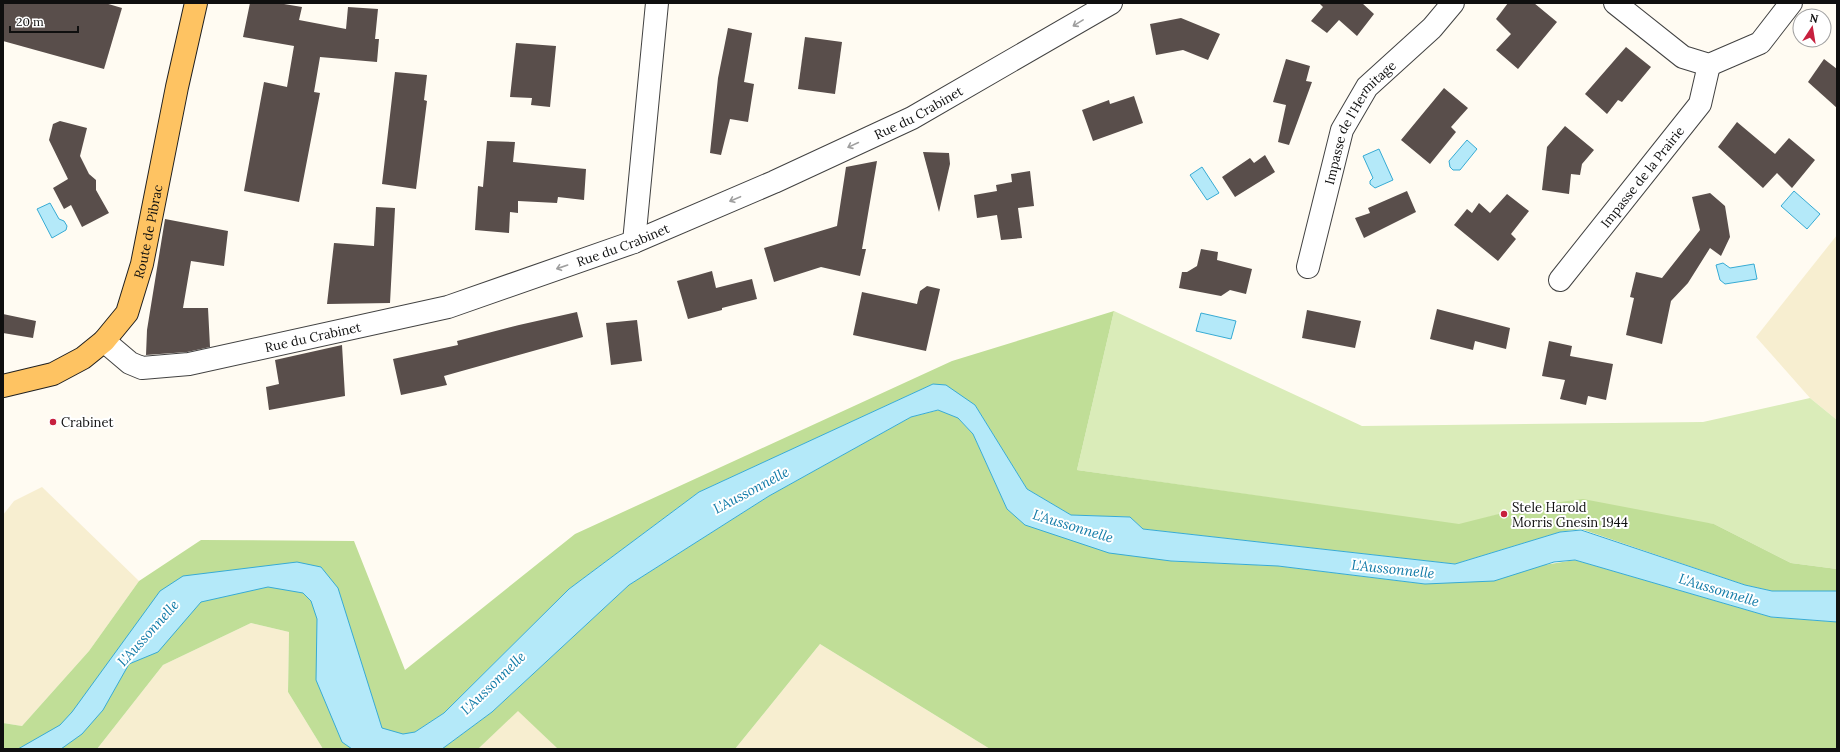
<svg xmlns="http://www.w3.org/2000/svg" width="1840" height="752" font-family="Lora,serif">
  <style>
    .farmland { fill: #f7eed0 }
    .green { fill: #daecb9 }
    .forest { fill: #c0de97 }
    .water { fill: #b4e9f9; stroke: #37abd4 }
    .building { fill: #594e4b }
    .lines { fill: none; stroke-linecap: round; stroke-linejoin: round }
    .minor-casing { stroke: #424242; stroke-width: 24 }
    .major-casing { stroke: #202020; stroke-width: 24 }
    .minor { stroke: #fff; stroke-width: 22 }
    .major { stroke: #fec362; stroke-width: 22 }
    .oneway { stroke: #9f9f9f }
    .poi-dot { fill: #c7203e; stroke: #fff; stroke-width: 1.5 }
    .labels { text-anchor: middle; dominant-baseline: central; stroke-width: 4; stroke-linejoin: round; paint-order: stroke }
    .street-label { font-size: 13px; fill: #0f0f0f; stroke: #fff }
    .poi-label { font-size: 13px; fill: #0f0f0f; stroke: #fff; text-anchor: start }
    .water-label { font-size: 14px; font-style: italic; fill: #117ba8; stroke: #fff }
  </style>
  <rect width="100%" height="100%" fill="#fffbf2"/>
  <g class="farmland">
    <polygon points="1837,235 1837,420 1810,398 1756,337"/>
    <polygon points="42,487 139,581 89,651 22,726 3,723 3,515 14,501"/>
    <polygon points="251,623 289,632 288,692 323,749 97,749 163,665"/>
    <polygon points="820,644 990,749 735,749"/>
    <polygon points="518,710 558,749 478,749"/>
  </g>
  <polygon class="green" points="1114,311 1362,426 1703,422 1810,398 1837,420 1837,569 1791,563 1714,524 1530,506 1459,525 1077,470"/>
  <g class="forest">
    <polygon points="1114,311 1077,470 1459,524 1530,506 1583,499 1714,524 1791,563 1837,569 1837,591 1772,591 1745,585 1581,529 1560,532 1455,564 1143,529 1130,517 1071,515 1027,489 975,405 933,384 699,492 569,589 444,713 415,732 413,749 323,749 288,692 289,632 251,623 163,665 97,749 3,749 3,723 22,726 89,651 139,581 201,540 354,541 405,670 575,534 952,361"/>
    <polygon points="939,410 958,418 973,434 1007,509 1171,561 1278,566 1425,584 1575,560 1771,617 1837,622 1837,749 990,749 820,644 735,749 558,749 518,711 478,749 442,749 492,712 629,585 769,496 911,417"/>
  </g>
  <g class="water">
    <polygon points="1467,140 1477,149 1460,170 1453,170 1450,167 1449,161"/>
    <polygon points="1379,149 1393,180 1375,188 1370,184 1370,181 1373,178 1363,156"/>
    <polygon points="1202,167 1219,193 1207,200 1190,175"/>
    <polygon points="1794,191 1820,214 1807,229 1781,206"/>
    <polygon points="50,203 59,219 64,221 67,226 66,230 52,238 37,209"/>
    <polygon points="1723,263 1730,268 1754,264 1757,279 1725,284 1720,280 1716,265"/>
    <polygon points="1201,313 1236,321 1231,339 1196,331"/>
    <polygon points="933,384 946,385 975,405 1027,489 1071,515 1130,517 1143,529 1455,564 1560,532 1581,530 1745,585 1772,591 1837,591 1837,622 1771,617 1575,560 1554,562 1494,581 1425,584 1278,566 1171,561 1109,553 1025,525 1007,509 973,434 958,418 938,410 911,417 769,496 629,585 492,712 442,749 352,749 342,742 316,680 317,619 311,601 303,593 268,587 201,602 158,652 129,664 103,710 82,734 61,749 18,749 60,725 72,712 160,591 183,576 297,562 321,567 338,588 382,728 403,734 415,732 444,713 569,589 699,492"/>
  </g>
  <g class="building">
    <polygon points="3,3 105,3 122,8 104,69 3,41"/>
    <polygon points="250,3 278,3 302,7 299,20 346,29 348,7 378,9 375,39 379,39 377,62 320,57 314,92 320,93 299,202 244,191 264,82 287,87 294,46 243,37"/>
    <polygon points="1319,3 1362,3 1374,14 1357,36 1339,20 1327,33 1311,21 1323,7"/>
    <polygon points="1508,3 1534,3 1557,22 1518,69 1496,50 1511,34 1496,19"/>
    <polygon points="1181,18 1220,34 1208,60 1183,50 1156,55 1150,24"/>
    <polygon points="728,28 752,33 744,82 754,84 748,122 730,119 721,155 710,153 718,78"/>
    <polygon points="805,37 842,42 835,94 798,89"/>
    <polygon points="516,43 556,46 550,107 531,105 532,98 510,97"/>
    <polygon points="1626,47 1651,67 1622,102 1618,100 1607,114 1585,94"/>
    <polygon points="1286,59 1310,66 1306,81 1312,82 1289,145 1278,142 1286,105 1273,102"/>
    <polygon points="1824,59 1837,69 1837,108 1808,82"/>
    <polygon points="395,72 427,75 424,100 427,101 416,189 382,184"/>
    <polygon points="1444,88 1468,108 1451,127 1456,132 1430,164 1401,140"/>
    <polygon points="1134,96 1143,123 1093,141 1082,110 1109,100 1110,104"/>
    <polygon points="60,121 87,128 80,156 89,174 96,180 96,190 109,213 82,227 71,205 64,209 53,188 68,179 49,140 53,124"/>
    <polygon points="1737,122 1775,154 1789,138 1815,160 1792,188 1777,173 1763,188 1718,147"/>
    <polygon points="1565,126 1594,150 1582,164 1580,175 1571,174 1569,194 1542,190 1547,147"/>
    <polygon points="487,141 515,142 513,162 586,169 584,200 558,197 557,203 518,201 518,213 510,212 509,233 475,230 478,186 483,187"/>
    <polygon points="923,152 949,153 950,164 939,212"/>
    <polygon points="1265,155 1275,172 1235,197 1222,177 1250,158 1254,163"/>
    <polygon points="877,161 862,249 866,249 860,276 821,267 774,282 764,248 837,226 846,167"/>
    <polygon points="1030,171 1034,206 1018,208 1022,238 1001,240 997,215 977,218 974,195 997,191 996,185 1012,182 1011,174"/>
    <polygon points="1407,191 1416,212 1364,238 1355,218 1370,213 1368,208"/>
    <polygon points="1710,193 1725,206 1730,237 1721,256 1710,248 1688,283 1671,301 1662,344 1626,335 1634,298 1630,297 1636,272 1662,278 1700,230 1692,197"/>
    <polygon points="1507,194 1529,211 1511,234 1516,239 1498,261 1454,225 1467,209 1472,213 1479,203 1490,213"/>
    <polygon points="376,207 395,208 390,303 327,304 334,243 374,246"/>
    <polygon points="165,219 228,231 224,266 191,261 183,308 208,308 210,347 187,352 146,355 147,330"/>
    <polygon points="1201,249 1218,252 1217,260 1252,269 1246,294 1230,290 1221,296 1179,288 1182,272 1187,272 1197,266"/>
    <polygon points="712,271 716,288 752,279 757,299 722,308 722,310 688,319 677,281"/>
    <polygon points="927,286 940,289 926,351 853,335 862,292 917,304 920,291"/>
    <polygon points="1437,309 1510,328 1506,349 1475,341 1473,350 1430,339"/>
    <polygon points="1307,310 1361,321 1355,348 1302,338"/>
    <polygon points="577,312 583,337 444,376 447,385 401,395 393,359 458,345 457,341 519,325"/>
    <polygon points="3,314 36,321 33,338 3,333"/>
    <polygon points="637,320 642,361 611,365 606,323"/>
    <polygon points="1549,341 1572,346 1570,356 1613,364 1606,400 1588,396 1586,405 1560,399 1565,380 1542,376"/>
    <polygon points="342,345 345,396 269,410 266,387 279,384 275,360"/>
  </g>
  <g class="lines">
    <defs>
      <g id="minor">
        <polyline points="1615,3 1683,57 1709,65 1760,43 1791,3"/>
        <polyline points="634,242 657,3"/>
        <path id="s1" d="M1308 267 1342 130 1367 87 1432 28 1453 3"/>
        <path id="s2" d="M1560 280 1700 104 1709 65"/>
        <path id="s3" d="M104 341 130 363 142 368 189 364 448 307 634 242 774 182 912 118 1111 3"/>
      </g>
      <g id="major">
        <path id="s4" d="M3 386 53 374 83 358 104 341 127 313 142 264 177 87 196 3"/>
      </g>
    </defs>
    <use href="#minor" class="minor-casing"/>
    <use href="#major" class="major-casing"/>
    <use href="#minor" class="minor"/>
    <use href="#major" class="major"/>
  </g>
  <defs><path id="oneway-shaft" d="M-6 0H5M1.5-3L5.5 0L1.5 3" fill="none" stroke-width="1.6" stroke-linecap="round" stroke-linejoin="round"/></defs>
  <g class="oneway">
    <use href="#oneway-shaft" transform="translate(1078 23) rotate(149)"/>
    <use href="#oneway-shaft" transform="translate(853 145) rotate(155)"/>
    <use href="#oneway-shaft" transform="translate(735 199) rotate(157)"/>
    <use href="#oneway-shaft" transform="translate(562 267) rotate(161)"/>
  </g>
  <g class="poi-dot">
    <circle cx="53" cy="422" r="4"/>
    <circle cx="1504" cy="514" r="4"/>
  </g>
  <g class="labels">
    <g class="street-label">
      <text stroke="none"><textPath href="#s3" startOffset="869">Rue du Crabinet</textPath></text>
      <text stroke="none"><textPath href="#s1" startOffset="156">Impasse de l'Hermitage</textPath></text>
      <text stroke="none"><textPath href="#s2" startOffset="132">Impasse de la Prairie</textPath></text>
      <text stroke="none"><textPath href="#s4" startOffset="233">Route de Pibrac</textPath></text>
      <text stroke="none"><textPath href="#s3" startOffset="545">Rue du Crabinet</textPath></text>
      <text stroke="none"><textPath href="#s3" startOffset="221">Rue du Crabinet</textPath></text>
    </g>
    <g class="poi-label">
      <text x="61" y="422">Crabinet</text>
      <text x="1512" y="507">Stele Harold<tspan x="1512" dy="15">Morris Gnesin 1944</tspan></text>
    </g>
    <g class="water-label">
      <text transform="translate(751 490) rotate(-28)">L'Aussonnelle</text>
      <text transform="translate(1073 526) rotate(17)">L'Aussonnelle</text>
      <text transform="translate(1393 569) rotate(6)">L'Aussonnelle</text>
      <text transform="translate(1719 590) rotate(17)">L'Aussonnelle</text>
      <text transform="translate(148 633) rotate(-48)">L'Aussonnelle</text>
      <text transform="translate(493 683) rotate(-44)">L'Aussonnelle</text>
    </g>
  </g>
  <rect width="1840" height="752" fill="none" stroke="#0f0f0f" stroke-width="8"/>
  <g transform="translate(1812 28) rotate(12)"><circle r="19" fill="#ffffff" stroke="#9f9f9f"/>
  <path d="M0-3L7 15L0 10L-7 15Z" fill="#c7203e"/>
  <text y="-6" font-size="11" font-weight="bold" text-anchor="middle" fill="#0f0f0f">N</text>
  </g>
  <path d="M10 26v6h68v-6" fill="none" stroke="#0f0f0f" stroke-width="2"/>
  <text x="16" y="26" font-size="12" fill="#0f0f0f" stroke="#ffffff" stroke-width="3" paint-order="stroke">20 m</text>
</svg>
